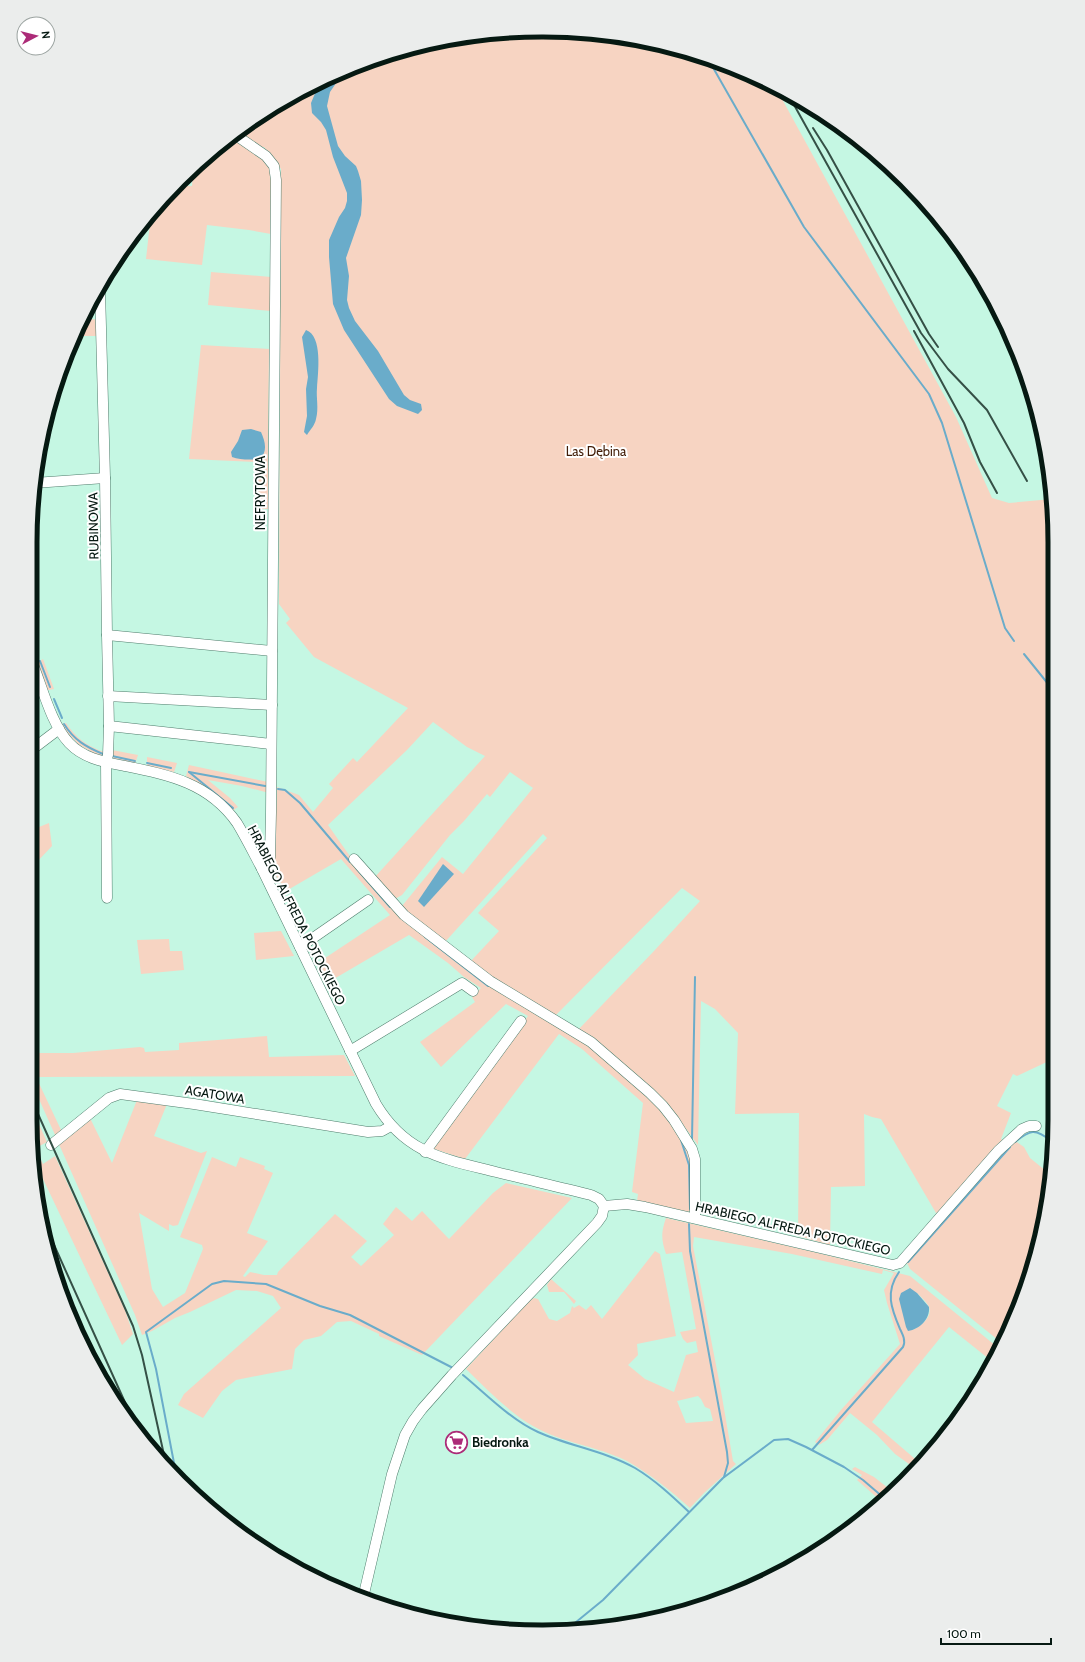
<svg xmlns="http://www.w3.org/2000/svg" width="1085" height="1662" font-family="Cabin,sans-serif">
  <style>
    .green { fill: #f7d4c2; fill-rule: evenodd }
    .water { fill: #6aacca }
    .lines { fill: none; stroke-linecap: round; stroke-linejoin: round }
    .stream { stroke: #6aacca; stroke-width: 2 }
    .minor-casing { stroke: #4f7d6c; stroke-width: 11 }
    .minor { stroke: #fff; stroke-width: 10 }
    .rail { stroke: #355046; stroke-width: 2 }
    .labels { text-anchor: middle; dominant-baseline: central; stroke-width: 4; stroke-linejoin: round; paint-order: stroke }
    .park-label { font-size: 13px; fill: #421d07; stroke: #fff }
    .street-label { font-size: 13px; fill: #061912; stroke: #fff }
    .poi-label { font-size: 13px; font-weight: bold; fill: #061912; stroke: #fff; text-anchor: start }
    .rim { fill: none; stroke: #061912; stroke-width: 5 }
  </style>
  <rect width="100%" height="100%" fill="#c5f7e3"/>
  <g class="green">
    <path d="M509 31 610 34 707 57 776 88 956 417 992 498 1009 503 1052 499 1054 509 1051 1060 1017 1076 1013 1074 997 1106 1011 1113 1001 1139 1004 1141 960 1188 940 1212 936 1213 881 1119 872 1117 864 1114 865 1186 831 1187 830 1245 798 1236 799 1113 735 1114 738 1033 715 1009 701 1001 698 1145C685 1127 672 1110 657 1094 634 1070 605 1050 578 1030L654 951 700 901 682 888 555 1016 496 981 470 962 499 931 478 913 547 838 543 834 445 942 407 914 402 906 442 857 463 874 533 788 510 772 490 797 487 794 464 821 450 835 402 895 395 899 374 878 485 756 467 747 433 722 407 750 328 825 354 862 380 893 409 922 484 980 572 1032 596 1049 654 1100 678 1129 687 1144 692 1158 693 1209 686 1213 637 1201 638 1194 632 1192 643 1103 582 1049 559 1034 465 1159 431 1148 528 1016 506 1004 441 1067 420 1042 475 1002 472 997 481 988 464 977 448 963 409 935 327 983 319 962 390 915 341 859 286 891 276 876 274 867 277 787 299 795 313 812 333 788 329 784 353 758 357 762 408 708 314 657 286 623 290 619 279 604 281 169 264 147H258L236 132 316 83 410 47Z"/>
    <polygon points="230,136 264,160 271,169 271,234 249,230 207,225 202,265 146,259 151,214 157,204 179,185 192,186 193,171"/>
    <polygon points="211,272 271,277 271,311 208,305"/>
    <polygon points="98,319 99,336 75,336 81,320"/>
    <polygon points="201,345 269,349 268,463 269,509 254,509 257,462 189,459"/>
    <polygon points="43,659 54,689 49,690 47,690 37,663"/>
    <path d="M66 723C76 738 87 746 104 752L103 756 100 757 78 744 62 727V724Z"/>
    <polygon points="112,750 138,755 135,764 112,759"/>
    <polygon points="147,757 177,763 174,772 147,766"/>
    <polygon points="189,765 268,782 269,793 242,786 208,780 230,798 238,807 232,811 207,789 186,776"/>
    <polygon points="34,799 39,827 49,823 52,846 34,865"/>
    <polygon points="281,931 294,956 256,960 254,933"/>
    <polygon points="169,939 170,951 182,951 184,970 141,974 137,940"/>
    <polygon points="267,1036 269,1057 344,1055 355,1076 36,1077 62,1132 56,1137 34,1088 34,1053 73,1053 140,1047 144,1048 145,1052 179,1050 179,1043"/>
    <polygon points="137,1100 167,1104 154,1136 201,1153 207,1151 178,1225 173,1226 169,1224 169,1231 139,1213 152,1289 163,1307 185,1293 203,1249 202,1245 180,1237 212,1157 236,1167 240,1157 265,1166 264,1169 273,1173 247,1233 268,1241 243,1276 245,1277 250,1272 264,1275 277,1275 278,1272 335,1214 367,1241 351,1257 361,1266 394,1235 383,1224 396,1207 412,1221 422,1211 449,1239 493,1193 506,1183 572,1198 422,1355 379,1336 379,1334 351,1321 337,1322 321,1336 304,1340 295,1349 292,1369 236,1380 222,1391 203,1418 178,1405 184,1394 281,1308 273,1296 257,1291 236,1290 190,1312 175,1318 152,1331 142,1335 135,1315 58,1142 90,1118 112,1163"/>
    <polygon points="34,1113 47,1142 34,1149"/>
    <polygon points="1014,1140 1024,1147 1030,1158 1051,1175 1051,1187 1037,1252 1003,1344 910,1269 906,1261"/>
    <polygon points="37,1152 43,1164 55,1156 125,1310 133,1334 122,1345 34,1160 34,1154"/>
    <path d="M666 1218 818 1253 910 1276 996 1346 997 1349 989 1359 949 1327 872 1422 921 1464 916 1469 895 1454 877 1435 850 1413 827 1440 819 1445 815 1442 841 1410 900 1344 887 1303 884 1290 894 1273 883 1270 882 1274 792 1254 694 1237 693 1246 721 1391 733 1461 736 1464 704 1493 690 1508C671 1491 650 1474 627 1461 597 1446 562 1443 533 1426 508 1412 487 1389 466 1369L528 1302 534 1298 538 1299 549 1319 557 1321 570 1313 572 1306 574 1308 579 1305 586 1310 591 1305 602 1319 655 1251 660 1254 676 1336 637 1344 638 1355 628 1365 645 1379 674 1392 686 1355 698 1352 696 1341 687 1343 683 1339 680 1332 696 1329 682 1252 666 1254C661 1239 661 1232 666 1218ZM917 1293C920 1296 927 1302 929 1307 933 1317 920 1327 912 1330ZM698 1396 701 1399 705 1407 710 1409 713 1421 686 1423 677 1401Z"/>
    <polygon points="551,1279 576,1301 574,1304 564,1292 549,1292 547,1285"/>
    <polygon points="855,1467 874,1477 892,1491 881,1501 857,1480 862,1475 852,1469"/>
  </g>
  <g class="water">
    <polygon points="343,73 330,92 327,106 338,146 345,156 356,166 358,171 361,181 362,200 361,215 346,258 349,276 347,300 349,308 355,321 378,351 404,395 410,400 421,404 422,410 418,414 397,406 389,399 344,330 333,304 329,257 329,240 339,217 345,208 347,201 347,193 333,157 326,130 321,122 312,113 311,103 316,91 324,80"/>
    <path d="M306 330C323 336 318 373 317 388 316 398 319 408 316 419 315 425 310 430 307 435L304 432 307 416 306 389 308 377 302 337Z"/>
    <path d="M251 429 261 432C265 441 268 451 260 459 251 460 240 460 232 457L231 452 238 441 242 430Z"/>
    <polygon points="443,864 454,874 424,907 418,901"/>
    <path d="M910 1288 917 1293 929 1307C930 1319 920 1329 908 1331L906 1327 899 1299 901 1293Z"/>
  </g>
  <g class="lines">
    <g class="stream">
      <polyline points="707,57 804,227 929,394 942,423 1005,628 1014,641"/>
      <polyline points="238,131 243,134"/>
      <polyline points="34,646 37,654"/>
      <polyline points="1024,654 1053,690"/>
      <polyline points="40,661 50,687"/>
      <polyline points="54,699 62,718"/>
      <path d="M64 724C74 740 86 747 103 754"/>
      <polyline points="112,756 135,761"/>
      <polyline points="147,763 171,768"/>
      <polyline points="189,772 265,786"/>
      <polyline points="189,772 233,808"/>
      <polyline points="278,789 285,790 300,803 350,862"/>
      <polyline points="356,868 390,907"/>
      <polyline points="425,937 488,986"/>
      <polyline points="692,1139 695,977"/>
      <polyline points="681,1140 689,1165 690,1209"/>
      <path d="M1015 1142C1030 1130 1035 1128 1051 1141"/>
      <polyline points="689,1224 690,1251 727,1452 728,1463 724,1477"/>
      <polyline points="908,1262 1010,1147"/>
      <path d="M463 1375C485 1393 511 1420 538 1432 569 1446 605 1451 635 1468 655 1480 672 1496 689 1512"/>
      <path d="M812 1450 903 1347C906 1341 903 1335 900 1329 891 1308 885 1292 899 1272"/>
      <polyline points="183,1484 174,1463 156,1369 146,1332 212,1284 224,1281 266,1284 320,1306 350,1315 453,1368"/>
      <polyline points="570,1627 603,1600 723,1478 774,1440 788,1439 806,1447 844,1467 863,1480 884,1498"/>
    </g>
    <defs>
      <g id="minor">
        <polyline points="234,134 266,156 274,166 276,180 271,813 270,857 269,861 262,869"/>
        <polyline points="100,290 105,478 107,635 109,726 108,755 106,762 107,898"/>
        <polyline points="34,483 105,478"/>
        <polyline points="107,635 272,651"/>
        <path d="M34 667C43 690 52 725 69 743 84 759 105 762 125 766 169 775 209 783 237 823 246 838 254 854 262 869L376 1104C406 1154 444 1159 496 1172 528 1180 560 1187 591 1195L599 1199 604 1206 602 1216 597 1223 452 1375 422 1409 413 1421 405 1435 392 1474 363 1598"/>
        <polyline points="108,696 272,705"/>
        <polyline points="109,726 271,744"/>
        <polyline points="34,748 59,729"/>
        <polyline points="354,859 404,915 490,981 591,1042 650,1093 663,1106 674,1120 692,1149 695,1159 695,1218"/>
        <polyline points="300,947 368,900"/>
        <polyline points="350,1051 462,983 473,991"/>
        <polyline points="51,1145 109,1098 120,1094 194,1104 368,1132 382,1131 391,1126"/>
        <polyline points="425,1152 521,1021"/>
        <polyline points="604,1206 627,1204 645,1207 880,1262 893,1265 900,1263 998,1151 1022,1129 1029,1126 1036,1126"/>
      </g>
    </defs>
    <use href="#minor" class="minor-casing"/>
    <use href="#minor" class="minor"/>
    <g class="rail">
      <polyline points="788,94 921,333 948,369 987,410 1027,481"/>
      <polyline points="813,128 827,150 929,334 938,347"/>
      <polyline points="914,331 964,423 980,462 997,493"/>
      <polyline points="34,1105 133,1326 142,1355 166,1464"/>
      <polyline points="41,1216 137,1429"/>
    </g>
  </g>
  <defs>
    <symbol id="supermarket-ring" viewBox="-11 -11 22 22"><circle r="9.5" fill="#fff" stroke="#ac2b78" stroke-width="1.5"/><path d="M-6-5.5h2.5l.6 2H6L4.5 2H-2.5L-4.4-4H-6ZM-1.5 3.2a1.3 1.3 0 1 0 .1 0ZM3 3.2a1.3 1.3 0 1 0 .1 0Z" fill="#ac2b78"/></symbol>
  </defs>
  <g fill-rule="evenodd">
    <use href="#supermarket-ring" x="444" y="1430" width="25" height="25"/>
  </g>
  <g class="labels">
    <g class="park-label">
      <text x="596" y="451">Las Dębina</text>
    </g>
    <g class="street-label">
      <text transform="translate(260 493) rotate(-90)">NEFRYTOWA</text>
      <text transform="translate(93 526) rotate(-91)">RUBINOWA</text>
      <text transform="translate(297 915) rotate(63)">HRABIEGO ALFREDA POTOCKIEGO</text>
      <text transform="translate(215 1094) rotate(9)">AGATOWA</text>
      <text transform="translate(793 1228) rotate(13)">HRABIEGO ALFREDA POTOCKIEGO</text>
    </g>
    <g class="poi-label">
      <text x="472" y="1442">Biedronka</text>
    </g>
  </g>
  <path d="M0 0H1085V1662H0ZM542 37H543A505 505 0 0 1 1048 542V1120A505 505 0 0 1 543 1625H542A505 505 0 0 1 37 1120V542A505 505 0 0 1 542 37Z" fill="#ebedec" fill-rule="evenodd"/>
  <path class="rim" d="M542 37H543A505 505 0 0 1 1048 542V1120A505 505 0 0 1 543 1625H542A505 505 0 0 1 37 1120V542A505 505 0 0 1 542 37Z"/>
  <g transform="translate(36 36) rotate(83)"><circle r="19" fill="#ffffff" stroke="#9ba3a0"/>
  <path d="M0-3L7 15L0 10L-7 15Z" fill="#ac2b78"/>
  <text y="-6" font-size="11" font-weight="bold" text-anchor="middle" fill="#061912">N</text>
  </g>
  <path d="M941 1638v6h110v-6" fill="none" stroke="#061912" stroke-width="2"/>
  <text x="947" y="1638" font-size="12" fill="#061912" stroke="#ffffff" stroke-width="3" paint-order="stroke">100 m</text>
</svg>
